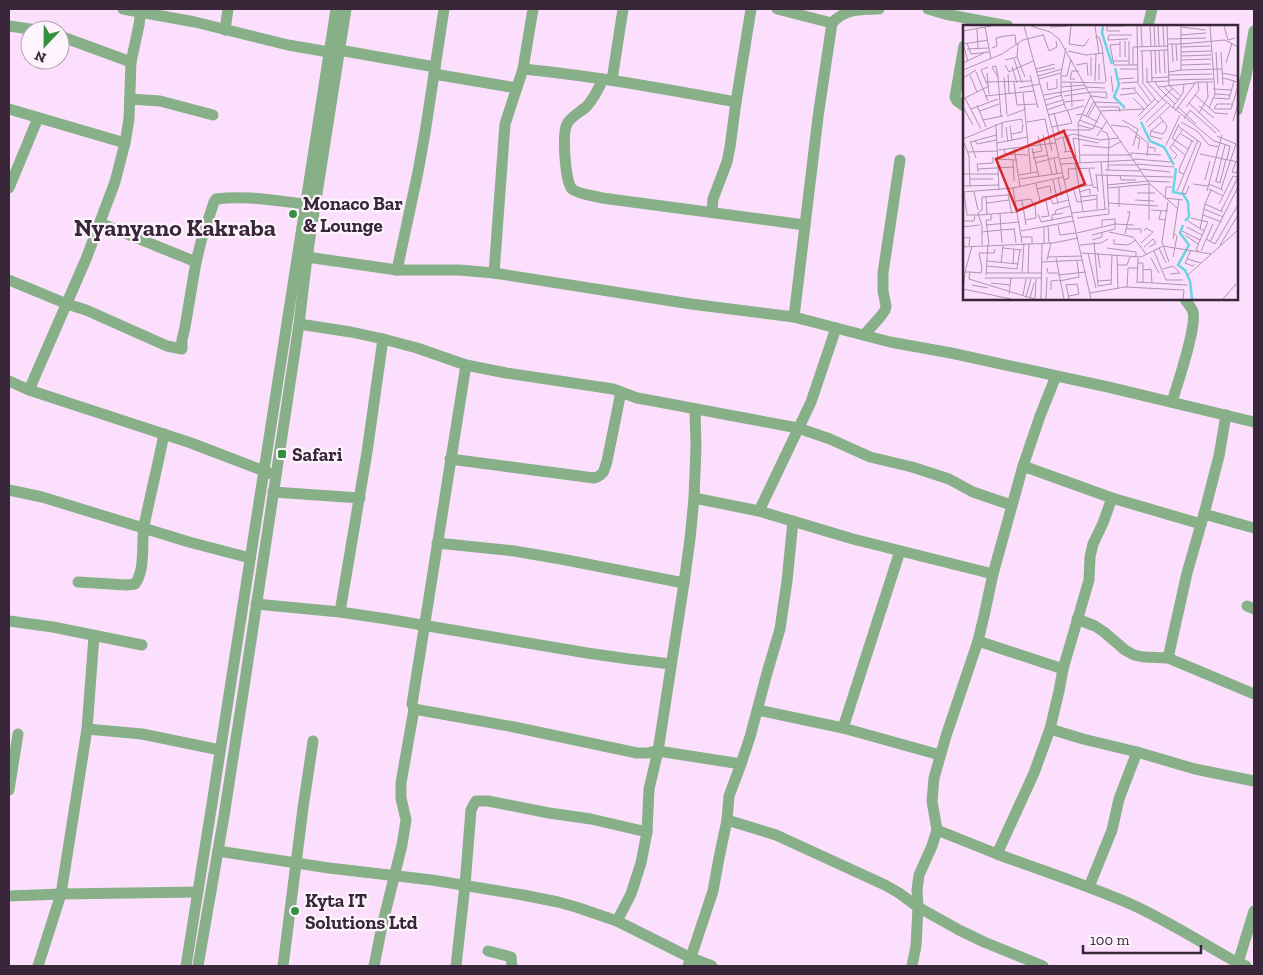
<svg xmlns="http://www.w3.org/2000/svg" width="1263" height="975" font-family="'Zilla Slab',serif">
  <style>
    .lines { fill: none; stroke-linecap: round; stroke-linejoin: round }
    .minor { stroke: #87b088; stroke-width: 11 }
    .poi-dot { fill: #358f40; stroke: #fdf4fd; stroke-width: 2 }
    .labels { text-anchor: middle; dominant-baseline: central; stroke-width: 4.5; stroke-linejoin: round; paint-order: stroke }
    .poi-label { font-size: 19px; font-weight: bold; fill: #392739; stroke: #fdf4fd; text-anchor: start }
    .district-label { font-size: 24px; font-weight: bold; fill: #392739; stroke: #fdf4fd }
    .inset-river { fill: none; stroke: #6ad5e1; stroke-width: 2.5 }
    .inset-road { fill: none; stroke: #ae95ae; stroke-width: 1 }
    .view { fill: #d62828; fill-opacity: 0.15; stroke: #d62828; stroke-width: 2.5 }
    .inset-edge { fill: none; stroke: #392739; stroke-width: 2.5 }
  </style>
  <rect width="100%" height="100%" fill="#fcdffc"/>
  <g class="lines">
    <g class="minor">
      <polyline points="123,9 195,22 288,45 329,52"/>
      <polyline points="777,9 832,23"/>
      <polyline points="928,9 945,14 1008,26"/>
      <polyline points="9,26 37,30"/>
      <polyline points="1148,26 1152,9"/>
      <polyline points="225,30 228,9"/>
      <polyline points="60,36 131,62"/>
      <polyline points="964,46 955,97 957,101 964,106"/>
      <polyline points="339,50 435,67"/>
      <path d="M523 69C595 76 665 89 736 102"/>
      <polyline points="434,74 517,88"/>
      <path d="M603 79C599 88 594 98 587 106 582 111 569 118 567 124 562 133 565 182 572 189 578 194 595 196 602 198L805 225"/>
      <polyline points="612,80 623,9"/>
      <polyline points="130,99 160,101 213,115"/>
      <polyline points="9,109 125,143"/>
      <polyline points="1237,110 1246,76 1254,31"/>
      <polyline points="9,188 38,118"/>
      <polyline points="712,212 713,199 727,162 730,147 736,102 751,9"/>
      <polyline points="100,223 196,262"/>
      <polyline points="307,257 397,270 459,270 494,273 691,304 794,317 890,342 951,353 1108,387 1254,422"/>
      <polyline points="397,270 418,172 425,133 444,9"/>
      <polyline points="494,273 505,124 523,69 533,9"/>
      <path d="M9 280 67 304 86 310 167 346 182 349V340L185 327 196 262 202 238 214 202 216 199C246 195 276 201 306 204"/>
      <path d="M794 317 818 117 832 23C845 9 861 9 879 9"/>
      <polyline points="299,324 351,332 383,339 417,348 466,365 506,373 613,389 637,398 654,401 798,428 830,439 870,457 912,467 949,479 973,492 1011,505"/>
      <polyline points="864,335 881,316 885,310 886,306 883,291 883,273 900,160"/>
      <polyline points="9,381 29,390 191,443 272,474"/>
      <polyline points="29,390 86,259 115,182 125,143 129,119 131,62 139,25 141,9"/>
      <path d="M1172 402C1177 385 1197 327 1193 312 1192 308 1187 303 1185 299"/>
      <path d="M450 459 594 478C604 475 604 471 607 461L621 392"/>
      <polyline points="1023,466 1112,498 1201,524"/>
      <polyline points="9,490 42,497 189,542 250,558"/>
      <polyline points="273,492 360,498"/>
      <polyline points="694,498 759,511 853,539 993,574"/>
      <polyline points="759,511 811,402 836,328"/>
      <polyline points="1204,514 1254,528"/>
      <polyline points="437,543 514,551 561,559 684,583"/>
      <path d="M78 582 126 585 135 584C146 568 141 545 144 526 150 496 158 465 164 434"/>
      <polyline points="256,604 340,612 387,619 587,653 629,659 671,664"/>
      <polyline points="1247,606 1254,609"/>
      <polyline points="340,612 367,452 383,339"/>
      <polyline points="1077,619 1095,626 1104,632 1125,650 1134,655 1143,657 1168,658 1254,694"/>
      <polyline points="9,621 53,627 142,645"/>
      <polyline points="978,641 1063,669"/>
      <polyline points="1168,658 1187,573 1204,514 1219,456 1226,415"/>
      <polyline points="414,709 514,727 637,753 647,753 658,751 741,764"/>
      <polyline points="758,710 843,728 940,755"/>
      <polyline points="843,728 900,551"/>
      <polyline points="87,729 142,734 220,750"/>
      <polyline points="1050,729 1083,739 1137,752 1195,769 1254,781"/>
      <polyline points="9,790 18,734"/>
      <polyline points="727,820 776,835 885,885 899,893 918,907 959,930 984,942 1043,966"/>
      <path d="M937 830C957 838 977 846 997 854 1043 871 1090 886 1135 906 1171 923 1204 944 1238 963L1246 966"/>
      <polyline points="218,851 329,868 432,880 523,895 558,902 576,907 617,921 691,958 712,966"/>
      <polyline points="997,854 1034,773 1050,729 1059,691 1063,669 1089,580 1090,557 1093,544 1103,523 1112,498"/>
      <polyline points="1089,887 1112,830 1119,799 1137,752"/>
      <polyline points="9,896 61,894 198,892"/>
      <polyline points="617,921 631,894 641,863 647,832 649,789 658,751 684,583 690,539 694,498 696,447 695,409"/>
      <polyline points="488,951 511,957 512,966"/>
      <polyline points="38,966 61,894 87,729 94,636"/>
      <path d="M186 966C237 647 289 328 336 9"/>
      <polyline points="198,966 224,816 244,687 299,324 307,257 346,9"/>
      <polyline points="283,966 303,808 313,741"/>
      <polyline points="374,966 382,926 402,845 406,820 401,798 401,783 414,709 412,704 466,365"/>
      <polyline points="456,966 465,885 471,810 474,804 476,801 488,801 549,813 591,819 647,832"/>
      <polyline points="688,966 713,891 719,858 727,820 729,796 741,764 750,737 767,673 780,629 787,581 793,521"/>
      <polyline points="912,966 916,946 918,907 917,890 919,875 932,846 937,830 932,801 934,778 946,736 978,641 984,616 993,574 1023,466 1040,416 1056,376"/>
      <polyline points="1237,966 1254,911"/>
    </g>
  </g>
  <g class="poi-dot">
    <circle cx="293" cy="214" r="5"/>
    <rect x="277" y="449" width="10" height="10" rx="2.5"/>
    <circle cx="295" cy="911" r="5"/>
  </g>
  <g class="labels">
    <g class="poi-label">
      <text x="303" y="203">Monaco Bar<tspan x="303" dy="22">&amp; Lounge</tspan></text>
      <text x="292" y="454">Safari</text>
      <text x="305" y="900">Kyta IT<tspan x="305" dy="22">Solutions Ltd</tspan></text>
    </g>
    <g class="district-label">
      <text x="175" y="227">Nyanyano Kakraba</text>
    </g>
  </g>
  <g transform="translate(963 25)">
    <rect width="275" height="275" fill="#fcdffc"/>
    <path class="inset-river" d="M140 1 139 8 149 39M152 43 156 60 151 72 162 83M178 97 187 116 201 122 211 140M213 143 210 167 220 169 225 177 226 192 222 196M220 200 217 208 226 220 215 240 222 245 227 256 229 274"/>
    <path class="inset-road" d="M61 1 90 106 128 274M68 1 87 7 96 14 134 82 186 158 215 184M108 1 106 19 121 21 126 14M132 1 136 29M144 1V6H157M144 1H161M178 1 179 22M187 1 188 22M191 1 192 21M195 1 196 21M200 1 201 21M204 1 206 60 218 71M218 1V19L262 15 275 22M261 1 265 15 272 13M22 2 28 34M87 2 104 1M218 2 243 5M14 4 15 23M0 6 28 1M80 9 86 26 94 22 93 16M146 10 145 15 165 14M146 10H169M218 10 243 8M132 12H136L139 22 143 57M205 14 243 13M157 16V32M162 16V32M4 18 8 29 26 27M157 19 147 20 151 40H175M205 19H218V45L206 47M209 19 210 37M213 19 214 36M218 22 247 21M29 23 34 21 33 13 42 11 52 10 53 19M4 24 25 23M105 26 123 30 141 28M177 26 205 25M179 26 180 57M188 26 189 57M192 26 193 49M196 26 197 48M201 26 202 48M218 27 248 26M253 27 255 59M258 27 260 60M218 31 248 30M54 32 62 52M51 34 59 58M42 35 54 32 55 18M218 35 248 34M5 36 0 19 25 15M150 36H166M0 38 21 28M263 38 269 18M136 39V55M42 40 46 47 50 45 54 58M113 40 124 38 125 51M166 40V16M170 40V22L205 21M218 40 248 39M49 42 50 45 70 36M184 43V57L200 74 251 116 267 121 264 134M73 44 92 39M157 44H175M0 45 39 29 60 15 80 10M218 45 259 44M13 47 25 76M74 47 92 43M24 48 26 69M98 48 103 23M259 48 275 51M45 49 46 68M7 50 14 67M67 50 75 83M206 50 249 49M75 51 99 44M98 51H104L108 34M128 51V32M148 51 150 67M35 52 33 41 29 42 35 52 38 91M41 52 44 89M0 53 13 45M189 53 206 52M260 53 275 57M76 54 98 48V69L103 84M112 54H107L109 46H116M156 54 171 53M206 55 250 54M132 56 133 29M23 57 68 56M51 57 54 80 74 79M84 57 85 65 94 63V54M98 57 142 58M108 57 109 82M174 57 188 77M179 57 192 74M183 57 206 56M192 57 195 62 232 58M158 58 175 57 174 1M24 59 18 45 25 42M98 62 122 60M123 62 142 63M195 62 212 79M201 62 215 75M56 63 77 59M158 64 173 63M171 64 185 81M250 64 269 65M60 68 68 148M252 69 267 70M81 70 123 63M157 70 173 68M232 70 252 88 265 89M22 71 71 66M101 71 130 67H143L144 72M128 71 144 73M2 73 18 104M170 73 181 84M251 73 266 74 271 56M0 74 26 61M82 75 99 70M100 77 121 75M132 77 155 78M226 78 257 107M14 80 23 102M83 80 100 75M236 81 251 93M0 82 10 100M134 82H156L157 87M215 82 233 99M223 82 236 65 235 57M209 83 220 68 221 59M246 83 252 69 247 1M8 84 35 74M251 84H268L275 61M251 84 254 79H269M84 85 101 79M17 86 36 79M137 86 181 84M212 86 233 57H250M91 88 96 108M236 88 245 72 244 57M86 90 121 81M113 90 119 89 135 97M44 91 63 84M123 91 131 76M175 91 192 74 196 78M125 92 133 78M197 92 204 101 203 105M82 94 89 126M221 94 227 85 253 108M20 95 40 91M116 95 140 104M159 95 175 104 170 121M177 95 210 63M270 96 275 79M39 97V113M64 97 82 94M183 97 203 78M218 97 234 106 246 120 256 122M33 99 36 165M115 100 130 104 138 87M148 100 165 102 185 118V122M47 101 49 116M215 101 238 118 219 168 223 169 226 161M43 102 45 117M89 102 109 98 104 84M185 102 207 81M99 105H128M139 106 144 108 146 115 145 145M188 106 187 111 199 114M188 106 200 109 203 105M188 106 200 96M48 109 59 107 60 99M218 109 231 117M80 110 89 149M134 111 144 96M172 111 177 114 175 124M254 111 273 119 258 164M100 112 103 127M0 114 41 97 59 94V98M209 114 216 99M210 114 225 124M0 115 6 131 7 161M12 115 14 119 34 115M92 115 110 109 137 115 156 113M7 116 13 133M8 117 33 110M34 118 64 112M209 119 222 130M120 120 146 123 159 116M203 120 217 90M51 122 57 162M69 123 76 152M41 124 42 129 65 130M35 125 92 118M5 127 35 126M101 127 109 126 105 110M69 128 79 126 75 111M167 128 198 130M237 129 275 137M117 130H169M184 131 185 122 192 123V127M70 133 85 130M91 133 94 149M33 134 54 135M97 134 113 132 110 113 136 118M171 134 208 137M211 134 214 130 207 123 220 104M50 135 51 156M273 136 269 147 275 148M138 137 142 184M72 138 95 132M112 138 120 186M117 138 115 99 128 70M97 139 172 135M174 139 211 142M145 140H175M15 144 50 142M126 144 130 162 135 163M177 144 207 147M142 145 178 146M15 147 14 139 30 138V132M0 149H36M133 149 135 167M221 149 216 147 217 142 229 116M56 150 74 147M133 150 210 152M157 150 158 155H173M95 153 99 171M7 154H30M57 154 99 148M90 155 95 178M101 155 106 153 105 144 132 143M242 155 247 136M184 156 207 157M252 156 257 158 263 134M253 156 262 120M230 159 245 161M246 159 260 165M144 160 185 156M186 160V195M0 161 36 160M110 162 114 177 134 174M113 162 129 160M156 162V182M50 163 59 218M145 163 187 159M74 164 87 161 88 168M246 164 260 171M248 165 242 179 260 187M214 166 235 115M244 166 259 110M0 167 50 163 100 152M1 167 4 190H15M11 167 15 185M116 167 127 164V169M174 168H192M45 169 49 189M23 172 24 190M117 172 134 170V184M202 173 203 162H209M202 173 220 175M59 175 63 200M172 175 191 176M53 176 68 174 70 179M77 176 88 174 90 179 106 175M205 177 199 217 206 237M24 178 46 175M145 178 195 181M256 179 270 151 275 152M241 184 260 192M188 185 205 186M198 186 196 194 203 195M258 186 275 152M109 188 144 184M75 189 78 197 109 191M92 189 93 185 107 181M16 190 54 187M240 190 259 197M78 192 86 191 83 176M114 193 146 189 144 149M228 193 245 197M62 195 73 193 72 180 77 176 73 159M0 196H11L12 190M89 196V190L100 188M225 196 241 206 245 197M23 200 56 197M95 200 97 210 113 208M85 201 86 218M0 202 17 200M224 202 239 210M51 203 53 218M164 204H178V208M237 204 242 179M0 206 1 222M58 206 111 196M219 206 237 215M19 207 38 205 37 188M146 207 170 212 184 230M114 208 152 199 171 200M162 209 167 187H164M129 210 152 204V194L139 195V201M222 210 235 219M58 212H69V218M1 213 7 212 6 221M151 214V219L165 220 173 215M210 214 216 174M243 214 252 219 275 180M129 215 139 212V207M131 217 135 261 148 259M247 217 275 162M39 218 38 205 51 204M81 218V202M178 218 190 207 183 203 181 206M26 219 23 195H28V189M19 220V201L15 188 19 185V172L45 170M117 220 138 218 145 214M257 220 275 190M9 221 2 247H7L6 254 71 274M0 222 90 218 115 213M181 222 190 214 193 218 186 222M40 223 59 225M144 223 173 227V232M196 223 203 238M228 225 224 234 238 238M191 226 203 255H220M236 226 233 225 241 206M238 226 250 199M119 228 178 232 200 221 248 229M125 228 133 263M135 228 137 243M154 231 155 264M84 232 119 231M210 232 214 211 211 209M93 233 101 274M188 233 196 248M224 234 222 238 230 241 232 239M84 235 88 218M24 236 55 239M79 237 120 235M38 238 40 220M175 238H180V258M50 239 51 224M154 240H164L167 232M24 241 54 244 57 225M19 243 16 228H31L32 224M84 243 85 248H95M200 244 210 241 217 248 207 249M180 245 188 244 189 258M7 247 18 248 19 243M23 248H79M59 248 61 218M65 248 66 218M23 250 25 219M95 250 123 247M225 250 275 205M22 253H79M96 256 116 252 114 236M134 256 149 255M174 257 224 260M28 258 47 260M174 258 175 233M103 259 106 274M9 260 25 263M103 260 114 259 116 269 106 271M148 260 149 230M164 262 165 243H175M0 264 48 274M88 265V256L96 255M0 266 2 247M127 268 162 262 221 265 220 274M46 269 48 253M60 270 63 254M63 272 68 254M67 273 71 258M72 274 73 254M78 274 79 218M83 274 84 252M260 274 273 259"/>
    <path class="view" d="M101 106 122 159 54 186 33 134Z"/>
    <rect width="275" height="275" class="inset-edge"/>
  </g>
  <rect width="1263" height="975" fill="none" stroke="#392739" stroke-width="20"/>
  <g transform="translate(45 45) rotate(202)"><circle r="24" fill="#fdf4fd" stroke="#afa2af"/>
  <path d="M0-4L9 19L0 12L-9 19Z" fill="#358f40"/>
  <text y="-8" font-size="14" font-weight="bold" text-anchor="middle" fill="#392739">N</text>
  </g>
  <path d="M1083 945v8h118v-8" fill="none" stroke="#392739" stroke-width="2.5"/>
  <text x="1090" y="945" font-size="15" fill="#392739" stroke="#fdf4fd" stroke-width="4" paint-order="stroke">100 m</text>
</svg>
